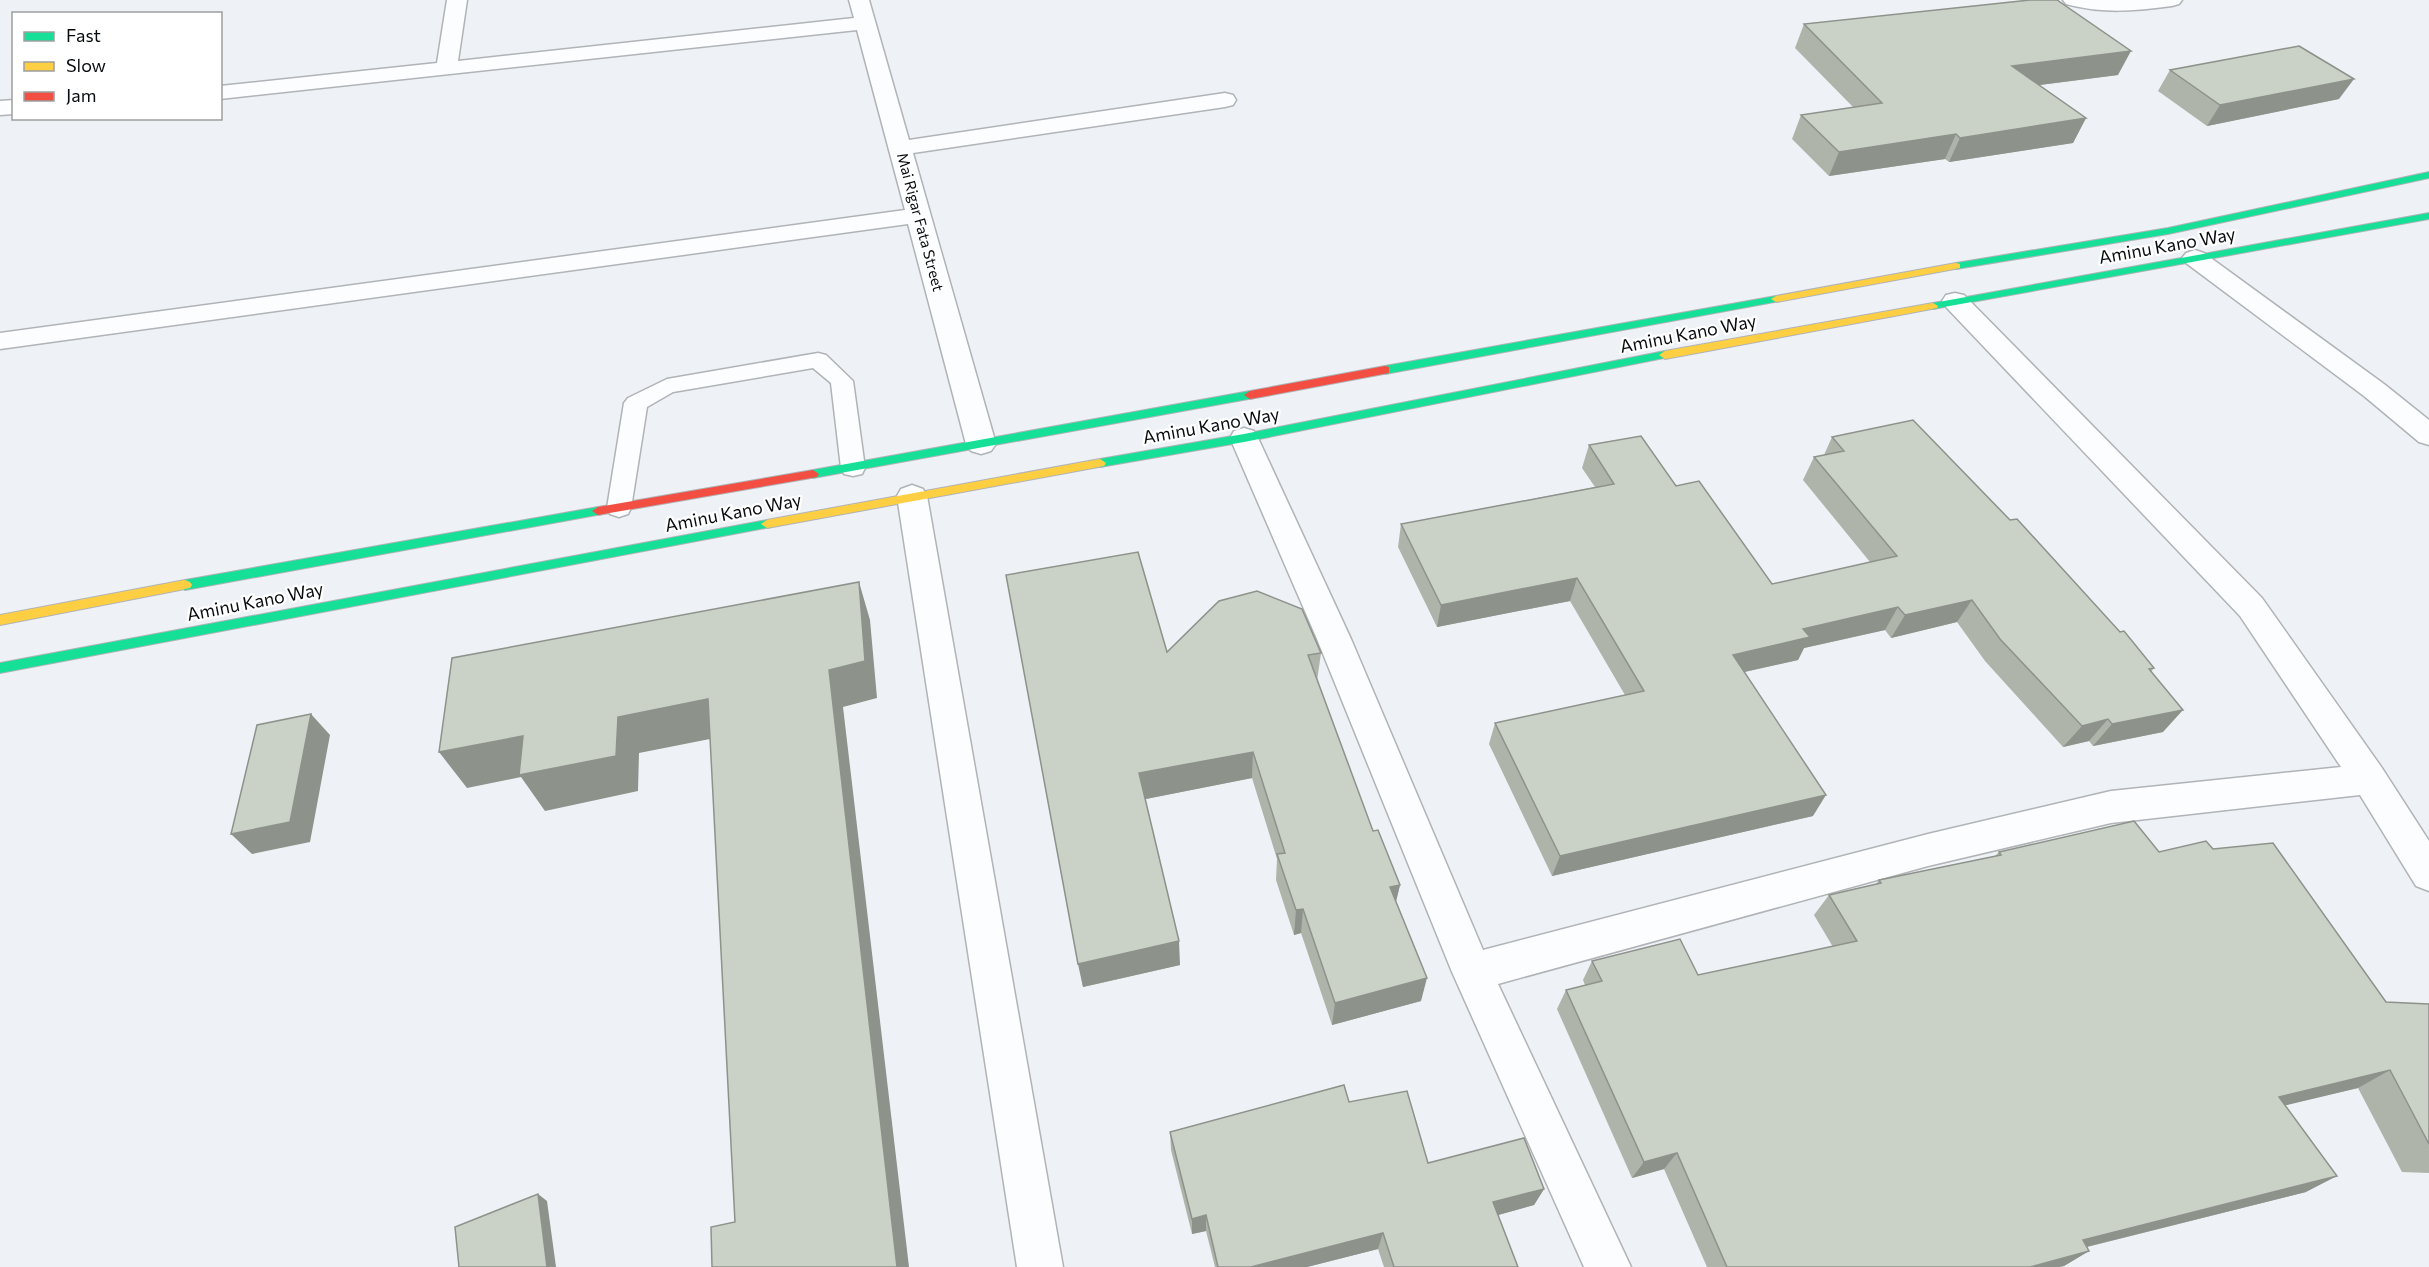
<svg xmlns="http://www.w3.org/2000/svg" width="2429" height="1267" font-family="Commissioner,sans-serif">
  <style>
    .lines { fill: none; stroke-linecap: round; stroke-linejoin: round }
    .lane-casing { stroke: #b0b3b7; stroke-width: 3 }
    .street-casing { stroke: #b0b3b7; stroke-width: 3 }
    .fast-casing { stroke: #b0b3b7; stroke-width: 2 }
    .slow-casing { stroke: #b0b3b7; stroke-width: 2 }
    .jam-casing { stroke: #b0b3b7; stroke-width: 2 }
    .lane { fill: #fcfdfe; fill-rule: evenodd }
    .street { fill: #fcfdfe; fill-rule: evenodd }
    .fast { fill: #16e098; fill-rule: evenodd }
    .slow { fill: #ffcf43; fill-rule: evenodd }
    .jam { fill: #f24e42; fill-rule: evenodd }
    .wall { fill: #aeb4aa }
    .shaded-wall { fill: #8d928b }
    .building { fill: #cad1c6; stroke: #8d928b; stroke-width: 1.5 }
    .labels { text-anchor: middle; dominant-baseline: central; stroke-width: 4.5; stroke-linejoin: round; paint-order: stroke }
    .far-street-label { font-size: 15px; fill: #090c0e; stroke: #fff }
    .street-label { font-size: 18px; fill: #090c0e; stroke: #fff }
  </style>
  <rect width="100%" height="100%" fill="#eef2f6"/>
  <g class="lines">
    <defs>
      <polygon id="lane" points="818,353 826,355 853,381 865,468 862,474 853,476 844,474 841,468 831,383 813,368 673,392 647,407 631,508 628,514 619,517 610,514 607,508 624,403 628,398 667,379"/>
      <g id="street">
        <polygon points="447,0 467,0 458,61 854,18 849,0 869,0 909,140 1225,93 1233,95 1236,100 1233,105 1225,107 913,153 996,444 991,451 981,454 971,451 966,444 908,224 0,349 0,333 905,210 857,30 220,99 220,86 437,63"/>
        <path d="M2063 0H2182L2179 4 2172 6C2135 11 2103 14 2066 4Z"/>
        <polygon points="14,100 14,114 0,115 0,101"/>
        <polygon points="2195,250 2204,253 2384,384 2429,420 2429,445 2419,442 2364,396 2186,263 2182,258 2186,253"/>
        <polygon points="1955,293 1964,295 2262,598 2382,768 2429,841 2429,891 2416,886 2360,795 2111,823 1928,866 1498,984 1631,1267 1584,1267 1452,972 1317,639 1230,438 1234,431 1244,428 1254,431 1258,438 1351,639 1483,950 1928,834 2111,791 2341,767 2240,616 1946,307 1942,301 1946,295"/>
        <polygon points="912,485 923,489 927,496 1063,1267 1017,1267 897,496 901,489"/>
      </g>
      <g id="fast">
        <polygon points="2429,172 2429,178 2168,234 1956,269 1951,266 1956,263 2168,228"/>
        <polygon points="2429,213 2429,219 1933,309 1928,306 1933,303"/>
        <polygon points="1776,296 1780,297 1780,301 1385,374 1379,370 1385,366"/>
        <polygon points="1665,351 1671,355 1669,357 1244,442 1100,467 1094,463 1100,459 1244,434"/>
        <polygon points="1250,391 1254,392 1254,398 813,478 807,474 813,470"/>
        <polygon points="598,507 602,508 604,511 602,514 185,590 178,585 185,580"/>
        <polygon points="767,520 771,521 773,524 771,527 0,673 0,663"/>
      </g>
      <g id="slow">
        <polygon points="1956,263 1960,264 1960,268 1776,302 1771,299 1776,296"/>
        <polygon points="1933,303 1938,306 1937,308 1665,359 1659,355 1665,351"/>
        <polygon points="1100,459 1106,463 1104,466 767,528 761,524 767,520"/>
        <polygon points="185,580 190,582 192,585 190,588 0,625 0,615"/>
      </g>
      <g id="jam">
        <polygon points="1385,366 1389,367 1389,373 1250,399 1244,395 1250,391"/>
        <polygon points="813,470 819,474 817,477 598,515 592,511 598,507"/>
      </g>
    </defs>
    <use href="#lane" class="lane-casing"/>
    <use href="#street" class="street-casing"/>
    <use href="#fast" class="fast-casing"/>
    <use href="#slow" class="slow-casing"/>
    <use href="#jam" class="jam-casing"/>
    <use href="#lane" class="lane"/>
    <use href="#street" class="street"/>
    <use href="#fast" class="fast"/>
    <use href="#slow" class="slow"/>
    <use href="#jam" class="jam"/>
  </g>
  <g class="wall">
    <polygon points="1804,24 2118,75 2039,85 2086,118 2073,143 1949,162 1945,159 1829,176 1792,139 1801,115 1853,107 1795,48"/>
    <polygon points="2170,70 2339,99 2207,126 2158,91"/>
    <polygon points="1832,437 2010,520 2120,632 2154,668 2151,672 2163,732 2093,746 2089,741 2063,747 1985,661 1957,622 1891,638 1885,630 1804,648 1798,660 1744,672 1813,816 1552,876 1489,744 1495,723 1625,695 1570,601 1437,627 1398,547 1401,524 1595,487 1582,468 1589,445 1676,486 1772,584 1870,562 1803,480 1814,457 1824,455"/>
    <polygon points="1006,575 1167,652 1321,653 1317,681 1373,831 1400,885 1396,902 1421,1001 1332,1025 1301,933 1294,935 1276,880 1277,859 1252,778 1145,799 1180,965 1083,987"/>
    <polygon points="2213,849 2386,1002 2429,1004 2429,1173 2402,1172 2358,1088 2285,1105 2306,1192 2087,1247 2089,1251 2064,1266 2059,1267 1707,1267 1664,1169 1632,1178 1557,1009 1566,990 1585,985 1583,980 1592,961 1698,975 1833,947 1814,915 1829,895 1876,884 1879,880 1995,856 1999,852 2159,852"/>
    <polygon points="1349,1102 1428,1163 1544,1189 1534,1205 1498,1215 1518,1267 1384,1267 1378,1249 1307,1267 1215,1267 1206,1231 1192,1234 1171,1150 1170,1132"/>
  </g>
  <g class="shaded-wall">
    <polygon points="2131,51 2118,75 2000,90 2012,66"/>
    <polygon points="2354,79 2339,99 2207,126 2220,105"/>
    <polygon points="2086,118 2073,143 1949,162 1960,138"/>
    <polygon points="1956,134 1945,159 1829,176 1839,152"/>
    <polygon points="1577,578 1570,601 1437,627 1441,605"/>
    <polygon points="859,582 870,620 877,698 843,707 909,1267 897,1267 829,670"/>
    <polygon points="1972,600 1957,622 1891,638 1905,615"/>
    <polygon points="1898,607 1885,630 1804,648 1798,660 1722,677 1733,655 1803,629"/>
    <polygon points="708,699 725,736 639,753 638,791 545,811 521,777 467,788 439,752"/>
    <polygon points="2183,710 2163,732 2093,746 2112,724"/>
    <polygon points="311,714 330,735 310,842 252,854 231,834"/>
    <polygon points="2108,719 2089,741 2063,747 2082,726"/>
    <polygon points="1253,752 1252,778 1141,800 1139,773"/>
    <polygon points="1826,795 1813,816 1552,876 1560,856"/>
    <polygon points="1400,885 1394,909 1390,887"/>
    <polygon points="1303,909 1301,933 1294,935 1296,910"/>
    <polygon points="1179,941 1180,965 1083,987 1078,964"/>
    <polygon points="1427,978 1421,1001 1332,1025 1335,1003"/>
    <polygon points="2390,1070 2358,1088 2250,1114 2279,1097"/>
    <polygon points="1677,1153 1664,1169 1632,1178 1644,1162"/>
    <polygon points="2337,1176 2306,1192 2058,1254 2083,1240"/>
    <polygon points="1544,1189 1534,1205 1484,1219 1493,1202"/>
    <polygon points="538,1194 547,1201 556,1267 546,1267"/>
    <polygon points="1206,1215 1206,1231 1192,1234 1192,1219"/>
    <polygon points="1383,1233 1378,1249 1307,1267 1251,1267"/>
    <polygon points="2089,1251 2064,1266 2059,1267 2030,1267"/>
  </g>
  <g class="building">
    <polygon points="2030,0 2057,0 2131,51 2012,66 2086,118 1960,138 1956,134 1839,152 1801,115 1882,103 1804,24"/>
    <polygon points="2299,46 2354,79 2220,105 2170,70"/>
    <polygon points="1913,420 2010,520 2017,519 2120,632 2124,631 2154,668 2149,669 2183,710 2112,724 2108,719 2082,726 2000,639 1972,600 1905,615 1898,607 1803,629 1810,637 1733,655 1826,795 1560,856 1495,723 1644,691 1577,578 1441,605 1401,524 1614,484 1589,445 1641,436 1676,486 1699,481 1772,584 1897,556 1814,457 1844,451 1832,437"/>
    <polygon points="1138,552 1167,652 1219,601 1257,591 1302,609 1321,653 1308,655 1373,831 1378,830 1400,885 1390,887 1427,978 1335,1003 1303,909 1296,910 1277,854 1285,853 1253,752 1139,773 1179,941 1078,964 1006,575"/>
    <polygon points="859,582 865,661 829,670 897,1267 712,1267 711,1227 735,1222 708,699 618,717 616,756 519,775 523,736 439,752 452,658"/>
    <polygon points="311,714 290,822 231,834 257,725"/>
    <polygon points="2134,821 2159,852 2206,841 2213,849 2273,843 2386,1002 2429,1004 2429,1144 2390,1070 2279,1097 2337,1176 2083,1240 2089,1251 2030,1267 1727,1267 1677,1153 1644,1162 1566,990 1602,981 1592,961 1680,939 1698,975 1857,941 1829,895 1881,883 1879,880 2001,855 1999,852"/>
    <polygon points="1344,1085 1349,1102 1407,1091 1428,1163 1524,1138 1544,1189 1493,1202 1518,1267 1394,1267 1383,1233 1251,1267 1218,1267 1206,1215 1192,1219 1170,1132"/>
    <polygon points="538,1194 547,1267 459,1267 455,1227"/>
  </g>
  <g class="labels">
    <g class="far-street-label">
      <text transform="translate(921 222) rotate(75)">Mai Rigar Fata Street</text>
    </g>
    <g class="street-label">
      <text transform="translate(2167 245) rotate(-10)">Aminu Kano Way</text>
      <text transform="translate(1688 333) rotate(-11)">Aminu Kano Way</text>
      <text transform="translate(1211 425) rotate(-10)">Aminu Kano Way</text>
      <text transform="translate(733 512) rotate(-11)">Aminu Kano Way</text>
      <text transform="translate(255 601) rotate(-11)">Aminu Kano Way</text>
    </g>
  </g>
  <rect x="12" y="12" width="210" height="108" fill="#ffffff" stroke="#9d9e9f" stroke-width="1.5"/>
  <rect x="24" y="32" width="30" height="9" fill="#16e098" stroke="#9d9e9f" stroke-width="1.5"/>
  <text x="66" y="42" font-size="18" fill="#090c0e">Fast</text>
  <rect x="24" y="62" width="30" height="9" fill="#ffcf43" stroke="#9d9e9f" stroke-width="1.5"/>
  <text x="66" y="72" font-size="18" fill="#090c0e">Slow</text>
  <rect x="24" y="92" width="30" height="9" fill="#f24e42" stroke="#9d9e9f" stroke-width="1.5"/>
  <text x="66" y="102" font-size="18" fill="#090c0e">Jam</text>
</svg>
